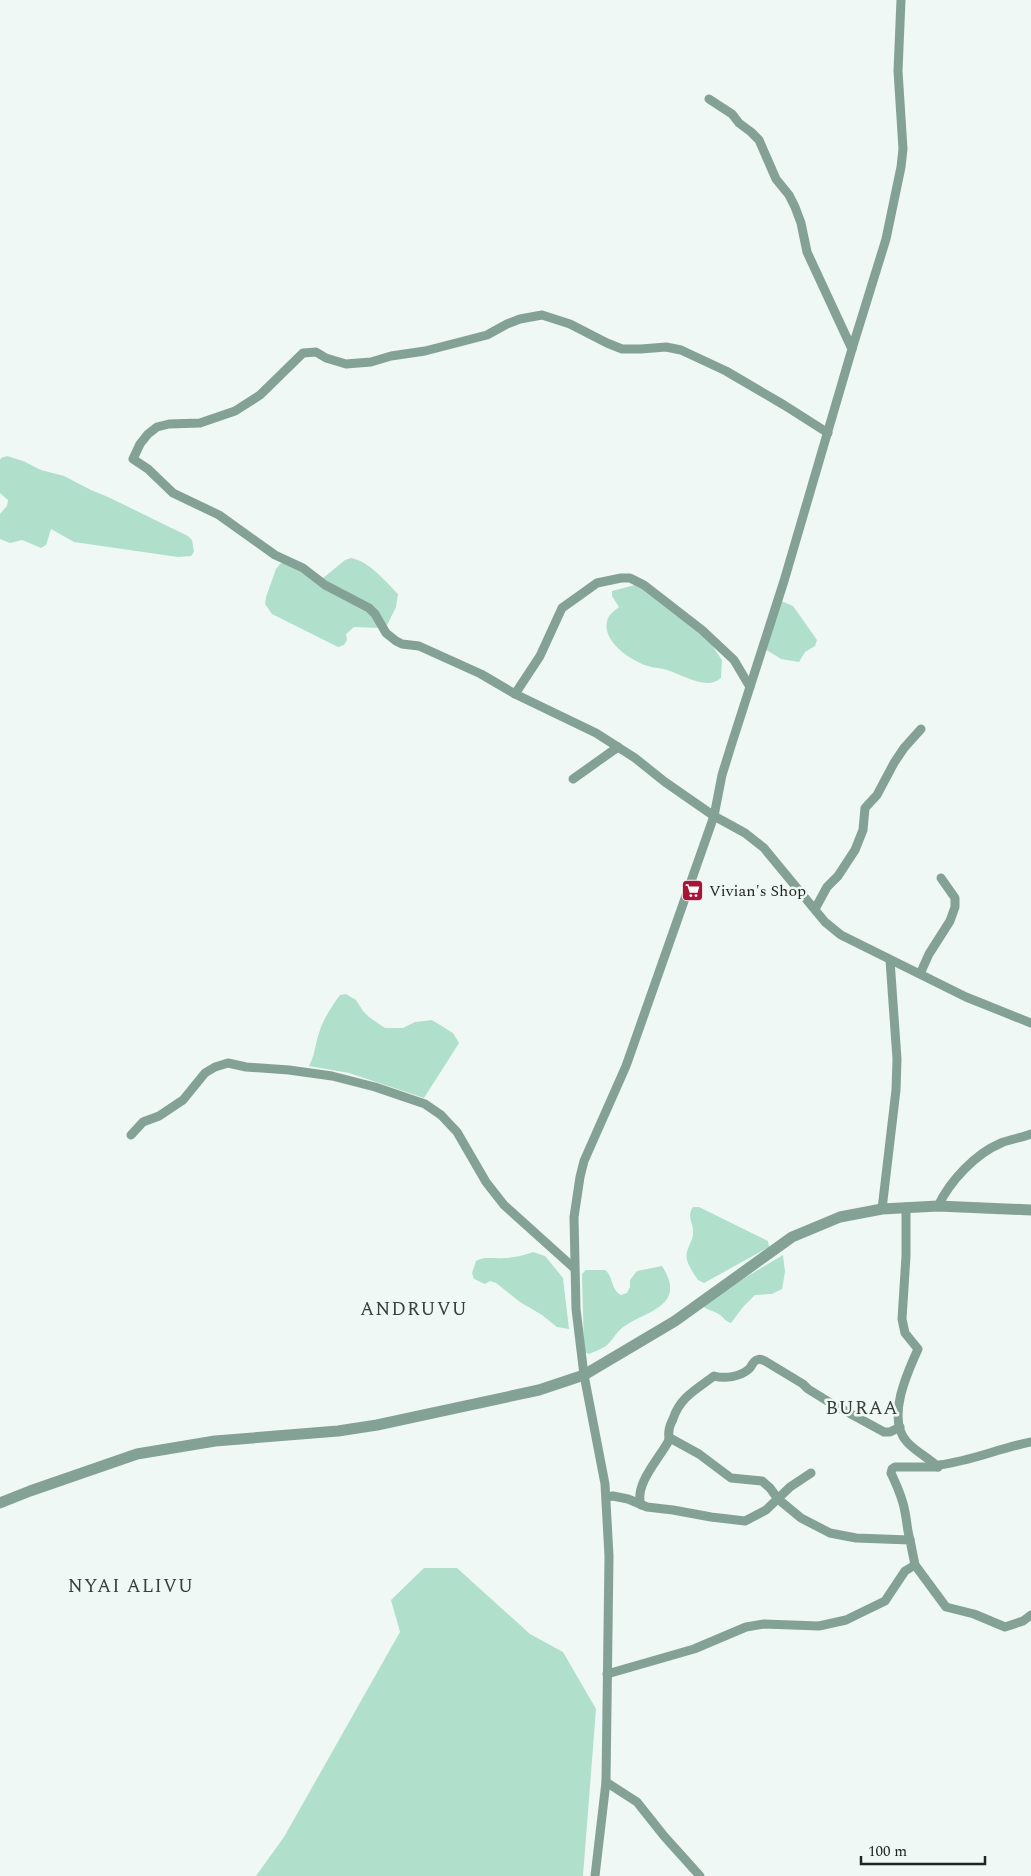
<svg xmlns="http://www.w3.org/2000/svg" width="1031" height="1876" font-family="Spectral,serif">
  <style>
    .green { fill: #b0e0cb }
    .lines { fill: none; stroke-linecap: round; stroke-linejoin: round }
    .minor { stroke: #83a295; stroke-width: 9 }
    .tertiary { stroke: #83a295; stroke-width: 11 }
    .labels { text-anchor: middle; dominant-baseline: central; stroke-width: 5; stroke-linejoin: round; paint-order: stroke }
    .poi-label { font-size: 16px; fill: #212423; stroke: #eff8f4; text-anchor: start }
    .quarter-label { font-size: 19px; letter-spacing: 1px; fill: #39403c; stroke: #eff8f4 }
  </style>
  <rect width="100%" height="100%" fill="#eff8f4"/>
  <g class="green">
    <polygon points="7,456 23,461 41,470 64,476 91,490 108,497 188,536 192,540 194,552 191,556 178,557 74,542 51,529 46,545 41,548 22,540 10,543 0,539 0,514 7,506 8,500 0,493 0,460 1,458"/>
    <path d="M351 558C369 561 385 581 398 594L396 607 386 627 380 628 354 627 346 634 347 640 344 645 338 647 272 614 265 604 266 597 276 569 280 564 285 562 322 579 345 560Z"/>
    <path d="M635 585 646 590 709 641 722 660 721 678C707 691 683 675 667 670 661 668 654 668 648 666 631 661 599 640 608 618 610 614 615 610 619 607L612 596V591Z"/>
    <polygon points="781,601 793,606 817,640 815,646 805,652 799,662 781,659 765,649"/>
    <path d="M346 994 356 1000 363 1011 369 1017 385 1028H403L415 1022 432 1020 453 1033 459 1043 424 1098 349 1073 309 1066C315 1055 315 1045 319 1033 323 1019 332 1006 340 995Z"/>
    <path d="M693 1207H699L768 1241 769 1247 704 1283 698 1280C694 1274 689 1267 687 1260 684 1251 693 1242 693 1233 694 1223 686 1217 693 1207Z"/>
    <path d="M533 1252 545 1256 563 1278 569 1329 557 1327 542 1315 520 1302 496 1283 490 1281 485 1284 474 1279 472 1273 476 1261C484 1256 495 1259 504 1258 514 1258 524 1255 533 1252Z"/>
    <path d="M783 1255 785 1272 782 1289 772 1294 755 1295 743 1307 731 1323C725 1321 724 1318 720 1315 714 1310 706 1311 701 1304Z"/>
    <path d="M662 1266C688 1307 646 1310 622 1328 616 1333 612 1341 606 1346 601 1349 594 1352 589 1354L584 1352 582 1274 586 1270H605C614 1277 610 1289 621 1295L627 1293 630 1287V1280L637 1271Z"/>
    <polygon points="424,1568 457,1568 530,1634 563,1652 596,1709 583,1876 256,1876 284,1837 400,1632 391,1600"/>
  </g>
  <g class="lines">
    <g class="minor">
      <polyline points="709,99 732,114 739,123 751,132 759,140 776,179 789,195 795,207 801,223 807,252 852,349"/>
      <polyline points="828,433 784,405 726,371 681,350 666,347 641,349 622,349 607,343 570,324 542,315 520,319 507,324 487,335 425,351 391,356 371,362 346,364 326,358 316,352 303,353 260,395 235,411 200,423 169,424 157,427 148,434 140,444 133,459 148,469 173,493 219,515 275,555 303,568 325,585 369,608 375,614 386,633 396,641 402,644 419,646 481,674 515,694 596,733 635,758 665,782 714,816 745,833 764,848 825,922 841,935 966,997 1031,1023"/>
      <polyline points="515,694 540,656 562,608 597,583 621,578 630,578 644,585 702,630 734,660 750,687"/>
      <polyline points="573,779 618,747"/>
      <polyline points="815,909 827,887 838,876 855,850 863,830 865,808 877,795 894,763 904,748 921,729"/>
      <polyline points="920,974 929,954 950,921 955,907 955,898 941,878"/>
      <polyline points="131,1135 143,1122 159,1116 183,1100 205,1073 215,1067 228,1063 246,1067 289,1070 332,1076 375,1087 425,1104 441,1115 457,1132 486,1182 504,1205 574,1268"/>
      <path d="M938 1206C950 1181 975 1154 1001 1143 1011 1139 1021 1138 1031 1134"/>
      <path d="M906 1207V1256L902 1319 905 1333 918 1349C907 1373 886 1419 907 1442 916 1452 929 1458 938 1467L939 1465C971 1461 1000 1448 1031 1442"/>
      <polyline points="882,1209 896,1090 897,1059 890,960"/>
      <polyline points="670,1438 699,1454 731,1478 762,1481 770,1488 778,1499 801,1518 830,1533 856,1538 910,1540 915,1565"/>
      <polyline points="607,1497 613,1496 628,1499 647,1507 673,1510 711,1517 745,1521 766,1510 790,1487 811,1473"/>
      <path d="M641 1505C634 1485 658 1460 668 1442 670 1438 668 1436 669 1431 669 1427 671 1423 673 1419 680 1397 697 1389 714 1376 725 1379 740 1377 749 1369 752 1366 753 1361 757 1360 760 1358 762 1360 765 1361L803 1384 808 1389 829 1402 884 1432H890L900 1427"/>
      <path d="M910 1540C907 1530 907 1521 905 1512 903 1498 897 1486 891 1473L892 1469 895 1467H938"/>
      <polyline points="607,1674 694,1649 746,1627 764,1624 819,1626 846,1620 885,1601 905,1571 915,1565 946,1607 974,1614 1005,1627 1023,1621 1031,1615"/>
      <polyline points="606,1782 637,1802 664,1836 700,1876"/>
      <polyline points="595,1876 606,1782 609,1556 605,1484 584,1375 576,1309 574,1217 580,1177 584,1161 626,1066 714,816 722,775 731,746 784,581 852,349 886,239 901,167 903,149 898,71 901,0"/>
    </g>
    <polyline class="tertiary" points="0,1503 30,1491 137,1454 215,1441 338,1431 377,1425 539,1390 584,1375 675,1321 792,1237 840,1217 882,1209 938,1206 1031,1210"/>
  </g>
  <defs>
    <symbol id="supermarket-square" viewBox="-11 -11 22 22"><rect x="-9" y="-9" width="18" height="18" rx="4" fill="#aa1436" stroke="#eff8f4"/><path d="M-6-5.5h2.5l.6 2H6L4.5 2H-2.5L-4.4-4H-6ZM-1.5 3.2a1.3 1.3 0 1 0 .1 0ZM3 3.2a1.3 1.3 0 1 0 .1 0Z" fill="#fff"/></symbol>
  </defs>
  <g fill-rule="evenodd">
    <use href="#supermarket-square" x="680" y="878" width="25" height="25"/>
  </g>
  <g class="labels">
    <g class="poi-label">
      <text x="709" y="891">Vivian's Shop</text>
    </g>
    <g class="quarter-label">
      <text x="414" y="1309">ANDRUVU</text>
      <text x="862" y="1408">BURAA</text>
      <text x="131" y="1586">NYAI ALIVU</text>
    </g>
  </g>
  <path d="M861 1856v8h124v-8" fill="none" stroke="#212423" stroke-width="2.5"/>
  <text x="868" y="1856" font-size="15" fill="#212423" stroke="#eff8f4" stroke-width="4" paint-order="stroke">100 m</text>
</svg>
